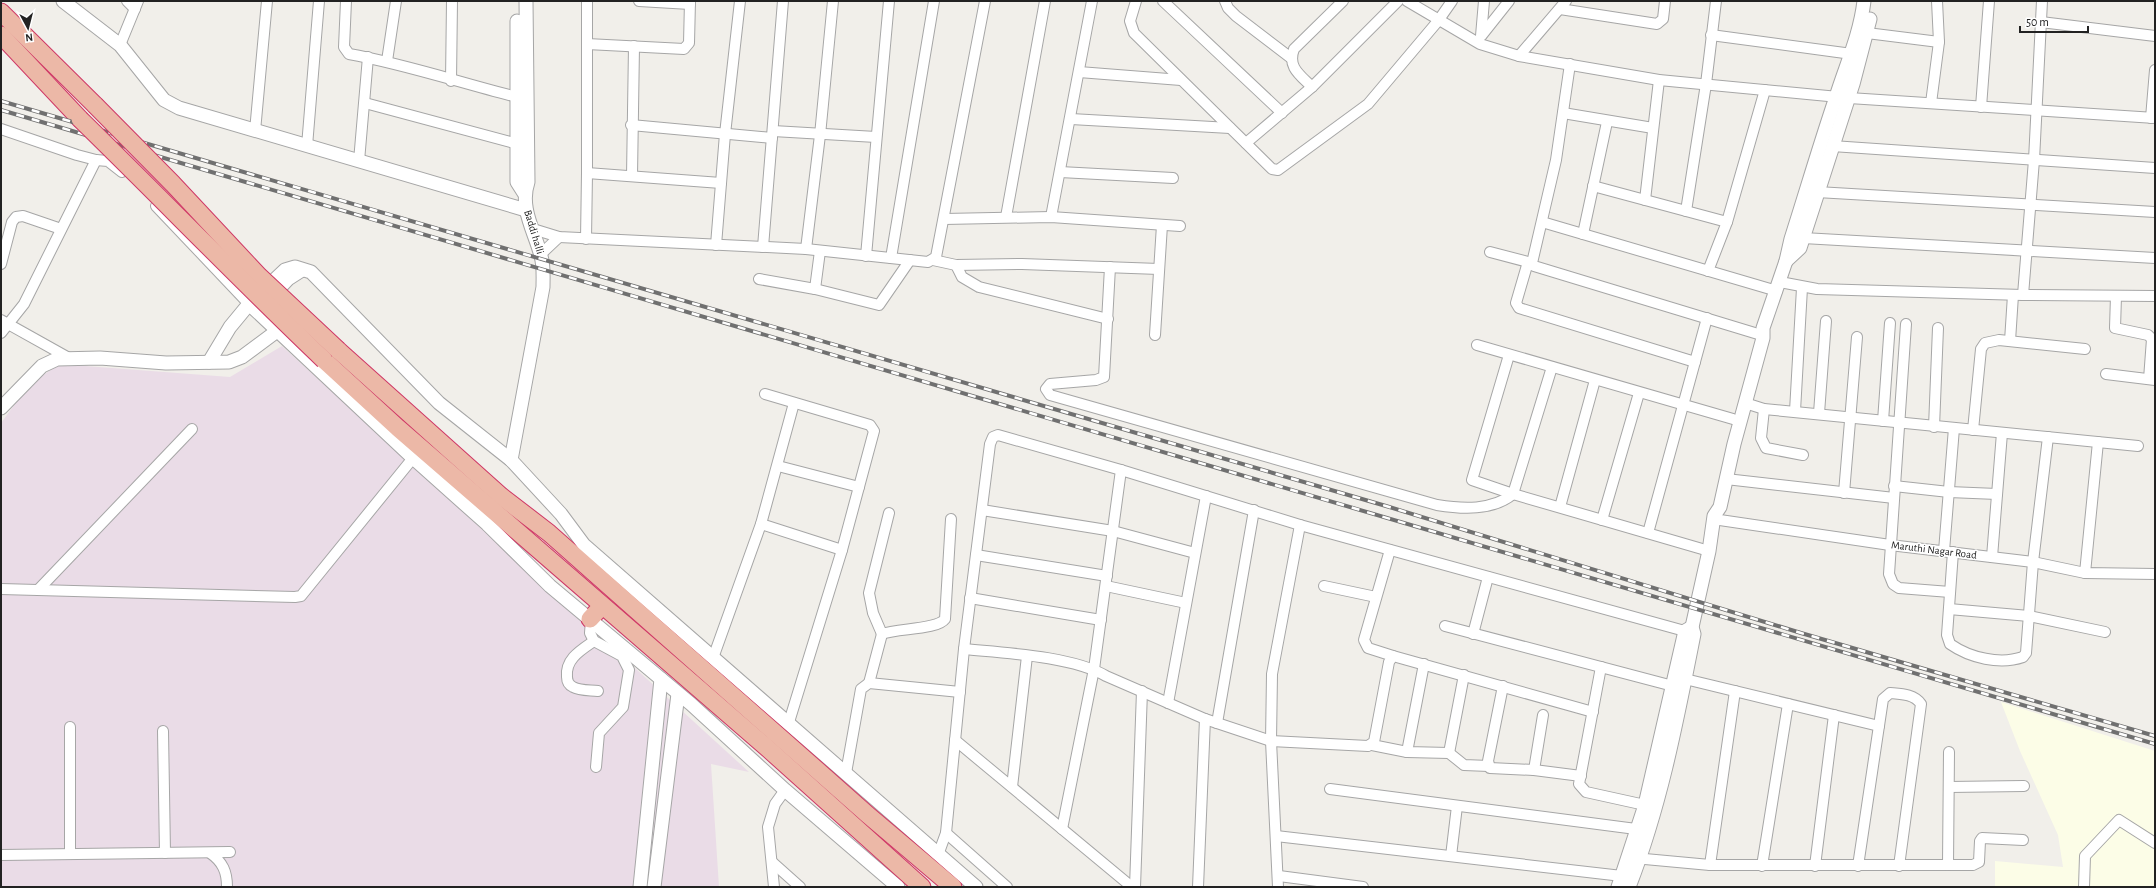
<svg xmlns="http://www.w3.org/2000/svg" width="2156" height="888" font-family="'Alegreya Sans',sans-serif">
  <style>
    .industrial { fill: #eadce7 }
    .education { fill: #fcfde7 }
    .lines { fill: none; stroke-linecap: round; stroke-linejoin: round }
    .minor-casing { stroke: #a6a6a6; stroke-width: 12 }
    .tertiary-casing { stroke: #a6a6a6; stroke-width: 15 }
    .trunk-casing { stroke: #cf3766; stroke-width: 19 }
    .minor { stroke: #fff; stroke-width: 10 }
    .tertiary { stroke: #fff; stroke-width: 13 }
    .trunk { stroke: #ecb8a7; stroke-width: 17 }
    .rail-casing { stroke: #707070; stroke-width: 4 }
    .rail { stroke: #fff; stroke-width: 2.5; stroke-dasharray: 8; stroke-linecap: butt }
    .trunk-bridge-casing { stroke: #cf3766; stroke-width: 19; stroke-linecap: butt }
    .trunk-bridge { stroke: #ecb8a7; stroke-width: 17 }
    .labels { text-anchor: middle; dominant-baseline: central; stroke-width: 3; stroke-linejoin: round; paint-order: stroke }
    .street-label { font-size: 11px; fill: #222; stroke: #fff }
  </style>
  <rect width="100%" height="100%" fill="#f1efea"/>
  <polygon class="industrial" points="282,346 749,772 711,764 719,887 1,887 1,423 29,385 59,364 230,377"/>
  <polygon class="education" points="2001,702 2155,751 2155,887 1995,887 1995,861 2063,867 2058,835 2020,751"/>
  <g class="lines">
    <defs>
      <g id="minor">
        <polyline points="127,1 135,9"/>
        <path d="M346 1 344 47 349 54C405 64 461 83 517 97"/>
        <polyline points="639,1 690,4"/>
        <polyline points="1136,1 1130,21 1134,33 1272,169 1278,170 1368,104 1438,21 1452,1"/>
        <polyline points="1163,1 1282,113"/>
        <polyline points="1225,1 1228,8 1236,16 1291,58"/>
        <polyline points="1407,1 1480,44 1519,56 1659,80 1849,98 2155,118"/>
        <polyline points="1560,9 1657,24 1663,19 1665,1"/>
        <polyline points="2041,22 2155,36"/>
        <polyline points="1867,33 1939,42"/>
        <polyline points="1482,35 1509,1"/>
        <polyline points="1711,35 1852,54"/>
        <polyline points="1481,36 1484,1"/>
        <polyline points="587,44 684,49 689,43 690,1"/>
        <polyline points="120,45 138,1"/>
        <polyline points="1519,56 1566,1"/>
        <polyline points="387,61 396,1"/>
        <polyline points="1570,64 1556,160 1532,263 1534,266 1758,334"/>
        <polyline points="1079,72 1181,80"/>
        <polyline points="451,81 452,1"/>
        <path d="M1312 87C1300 75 1287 67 1294 49L1343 1"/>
        <polyline points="365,103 518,144"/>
        <polyline points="1931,103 1939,42 1937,1"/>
        <polyline points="1981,107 1989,1"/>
        <polyline points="1563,113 1653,128"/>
        <polyline points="2151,118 2155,70"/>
        <polyline points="1071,119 1230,128"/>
        <polyline points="631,125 772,138"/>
        <polyline points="1,129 77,155 96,160 108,161 122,172"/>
        <polyline points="255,131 267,1"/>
        <polyline points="773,131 876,137"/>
        <polyline points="1246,143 1312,87 1398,1"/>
        <polyline points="307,146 319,1"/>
        <polyline points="1832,146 2155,168"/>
        <polyline points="359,161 368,57"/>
        <polyline points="1060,172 1173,178"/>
        <polyline points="587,173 721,183"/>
        <polyline points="632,176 634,46"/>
        <polyline points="1593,186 1727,222"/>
        <polyline points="1817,192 2155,212"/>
        <polyline points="1645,200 1659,80"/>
        <polyline points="156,206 249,304"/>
        <polyline points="1686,211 1706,84 1716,1"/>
        <polyline points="1006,217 1045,1"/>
        <polyline points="1051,217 1092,1"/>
        <polyline points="944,219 1051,217 1180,226"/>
        <polyline points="1542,222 1777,291"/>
        <polyline points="533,229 559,237 806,249 928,262 936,257 985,1"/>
        <polyline points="1583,234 1607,122"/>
        <polyline points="1803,238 2155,258"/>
        <polyline points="586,239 587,173 587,1"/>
        <polyline points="716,245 725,134 740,1"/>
        <polyline points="763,247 783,1"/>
        <polyline points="806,249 820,135 833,1"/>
        <polyline points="1490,252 1532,263"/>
        <polyline points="541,254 559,237"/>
        <polyline points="866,256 889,1"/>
        <polyline points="891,258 934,1"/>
        <polyline points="933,260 956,265 1022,264 1159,269"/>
        <polyline points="1528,262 1516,303 1519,308 1695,362"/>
        <polyline points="1,264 12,222 16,217 23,216 61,229"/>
        <polyline points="956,265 962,277 979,287 1108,319"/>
        <path d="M1110 267 1104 377 1096 380 1050 384 1046 389 1050 395 1437 505C1462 509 1492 511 1513 494L1552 367"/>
        <polyline points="1708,271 1727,222 1765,90"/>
        <polyline points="759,279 815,289 879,305 910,260"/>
        <polyline points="1780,282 1817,289 2023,295 2155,296"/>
        <polyline points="815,289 820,251"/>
        <polyline points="2023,295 2034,160 2042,1"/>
        <polyline points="2116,296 2115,328 2148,335 2152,339 2149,379"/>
        <polyline points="1,320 69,358"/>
        <polyline points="1906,324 1889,574 1893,584 1899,588 1950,592"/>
        <polyline points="1,333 24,304 96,160"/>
        <polyline points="1155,335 1162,225"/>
        <polyline points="2010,341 2013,295"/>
        <polyline points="1477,345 1733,419"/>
        <polyline points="1509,355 1472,480 1513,494 1709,551"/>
        <polyline points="2106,374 2155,380"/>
        <polyline points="765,394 870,425 874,431 842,550 789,722"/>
        <polyline points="1745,403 1764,409 2138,446"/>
        <polyline points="1764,409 1761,438 1766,448 1803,455"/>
        <polyline points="1795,411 1802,288"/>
        <polyline points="1819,413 1826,321"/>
        <polyline points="1883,421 1890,323"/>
        <polyline points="1934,427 1938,328"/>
        <polyline points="1973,430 1981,349 1985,343 1999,340 2085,349"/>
        <polyline points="778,466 859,487"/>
        <polyline points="1726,479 1894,498"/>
        <polyline points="1894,486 1949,492 1997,494"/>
        <polyline points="1844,493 1857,337"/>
        <polyline points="1560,507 1595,380"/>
        <polyline points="982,510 1113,531 1195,553"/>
        <polyline points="1713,519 1890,545 2033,562 2085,573 2155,574"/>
        <polyline points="1602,520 1639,393"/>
        <polyline points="761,524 842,550"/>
        <polyline points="1648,533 1707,318"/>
        <polyline points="1390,550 1364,640 1368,648 1393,656"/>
        <polyline points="1944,551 1954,428"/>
        <path d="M1953 552 1947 635 1950 644C1970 658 2000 665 2023 657L2026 653 2033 562 2048 437"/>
        <polyline points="976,555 1107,576"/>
        <polyline points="1992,557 2002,433"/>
        <polyline points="2085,573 2098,442"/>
        <polyline points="1106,586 1186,603"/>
        <polyline points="1324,586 1376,597"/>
        <polyline points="1,589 295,597 301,596 413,458"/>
        <polyline points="38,590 192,429"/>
        <polyline points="970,598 1101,620"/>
        <polyline points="1949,609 2029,616 2105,632"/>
        <polyline points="591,620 590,633 594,641 622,656 629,670 623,707 599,733 596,767"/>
        <polyline points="1445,626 1673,686"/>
        <polyline points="882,634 873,613 869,593 889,513"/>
        <polyline points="1473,634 1488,577"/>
        <path d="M594 641C581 650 565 659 567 677 567 681 569 685 573 687 580 691 590 690 598 691"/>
        <path d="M964 649C1004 653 1072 656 1106 676L1205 719 1271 741 1368 746 1374 742 1389 662 1393 656 1593 712"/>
        <polyline points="713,658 761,524 794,403"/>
        <polyline points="1601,667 1579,784 1586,792 1645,805"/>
        <polyline points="1685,679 1879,726"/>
        <path d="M869 683 882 634C897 628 937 630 945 619L951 519"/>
        <polyline points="1503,686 1488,761 1490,768 1534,770 1581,776"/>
        <polyline points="1168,703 1206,496"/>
        <polyline points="1217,723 1254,510"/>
        <polyline points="70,727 70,854"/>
        <polyline points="163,731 165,853"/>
        <polyline points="955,740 1132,887"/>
        <polyline points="1372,745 1407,752 1449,753 1464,765 1489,766"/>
        <polyline points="1407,752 1424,664"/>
        <polyline points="1449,753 1464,675"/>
        <polyline points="1534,770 1543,715"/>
        <polyline points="846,773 861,689 869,683 960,692"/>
        <polyline points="1012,787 1027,656"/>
        <polyline points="1949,787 2024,786"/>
        <polyline points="1330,789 1636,829"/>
        <polyline points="1062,829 1094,669 1121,470"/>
        <polyline points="946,833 1007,887"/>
        <polyline points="1276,836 1622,876"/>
        <path d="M210 853C223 862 227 872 227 887"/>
        <polyline points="1,855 230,852"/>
        <polyline points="938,855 946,833 964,649 990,444 993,437 998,435 1121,470 1300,525 1692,633"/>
        <polyline points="1451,856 1457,806"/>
        <polyline points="1634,858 1710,865 1973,865 1979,862 1980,841 1982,838 2023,840"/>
        <polyline points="772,862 800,887"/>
        <polyline points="1710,865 1735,691"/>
        <polyline points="1948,865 1949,752"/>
        <polyline points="1762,866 1788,704"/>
        <polyline points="1815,866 1834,715"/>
        <path d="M1858 866 1883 699 1890 693C1901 694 1914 694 1921 704L1899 866"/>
        <polyline points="1279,876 1363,887"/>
        <polyline points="774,887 768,827 775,804 785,790"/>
        <polyline points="1135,887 1142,691"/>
        <polyline points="1198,887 1205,719"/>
        <polyline points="1278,887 1271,741 1272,674 1300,525"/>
        <polyline points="2084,887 2085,856 2119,820 2155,843"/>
      </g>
      <g id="tertiary">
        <polyline points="63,1 120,45 164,100 179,108 526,210"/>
        <polyline points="517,21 517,182 524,193"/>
        <polyline points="1786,261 1800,248 1853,84 1870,19"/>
        <polyline points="271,297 288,279 302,270"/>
        <polyline points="249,304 413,458 487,524 550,586 691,704 785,790 898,887"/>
        <polyline points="209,362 230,327 249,304 285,270 295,267 311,272 439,403 511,460 561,514 584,545 976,887"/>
        <polyline points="1,408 42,366 57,359 100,358 166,363 229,362 242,357 277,331"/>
        <path d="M511 460 543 287C543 277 544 266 541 256 535 232 519 208 528 182L526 1"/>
        <polyline points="640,887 661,679"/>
        <polyline points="654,887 678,694"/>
        <polyline points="1618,887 1645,805 1685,631 1692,627"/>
        <path d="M1629 887C1661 805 1677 720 1694 634L1692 627 1709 551 1714 516 1720 507 1734 444 1763 338V328L1786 261 1791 239C1806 192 1820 144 1836 97 1846 65 1860 35 1864 1"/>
      </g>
      <g id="trunk">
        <polyline points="1,12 95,105"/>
        <polyline points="1,35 80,119"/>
        <polyline points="338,350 501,496 549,533 868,815 953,887"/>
        <polyline points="324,360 398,428 765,746 922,887"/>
        <polyline points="590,619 602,606"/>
      </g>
    </defs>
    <use href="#minor" class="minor-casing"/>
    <use href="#tertiary" class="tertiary-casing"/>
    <use href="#trunk" class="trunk-casing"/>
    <use href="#minor" class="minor"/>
    <use href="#tertiary" class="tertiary"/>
    <use href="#trunk" class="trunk"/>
    <defs>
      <g id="rail">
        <polyline points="1,101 1386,506 1801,633 2155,736"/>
        <polyline points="1,110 2155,744"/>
      </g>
    </defs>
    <use href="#rail" class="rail-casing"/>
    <use href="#rail" class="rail"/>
    <defs>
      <g id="trunk-bridge">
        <polyline points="95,105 173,184 259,276 338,350"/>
        <path d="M80 119C162 199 241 281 324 360"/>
      </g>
    </defs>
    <use href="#trunk-bridge" class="trunk-bridge-casing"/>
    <use href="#trunk-bridge" class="trunk-bridge"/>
  </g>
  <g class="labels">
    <g class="street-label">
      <text transform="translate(534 232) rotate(73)">Baddi halli</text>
      <text transform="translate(1934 550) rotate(7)">Maruthi Nagar Road</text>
    </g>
  </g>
  <rect width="2156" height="888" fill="none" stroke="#222222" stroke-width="4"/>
  <g transform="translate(28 28) rotate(173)" stroke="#ffffff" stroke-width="3" paint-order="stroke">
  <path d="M0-3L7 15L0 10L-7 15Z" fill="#222222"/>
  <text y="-6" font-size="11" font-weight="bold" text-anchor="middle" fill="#222222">N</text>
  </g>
  <path d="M2020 26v6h68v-6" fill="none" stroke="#222222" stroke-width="2"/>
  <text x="2026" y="26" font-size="12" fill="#222222" stroke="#ffffff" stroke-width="3" paint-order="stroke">50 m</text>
</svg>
